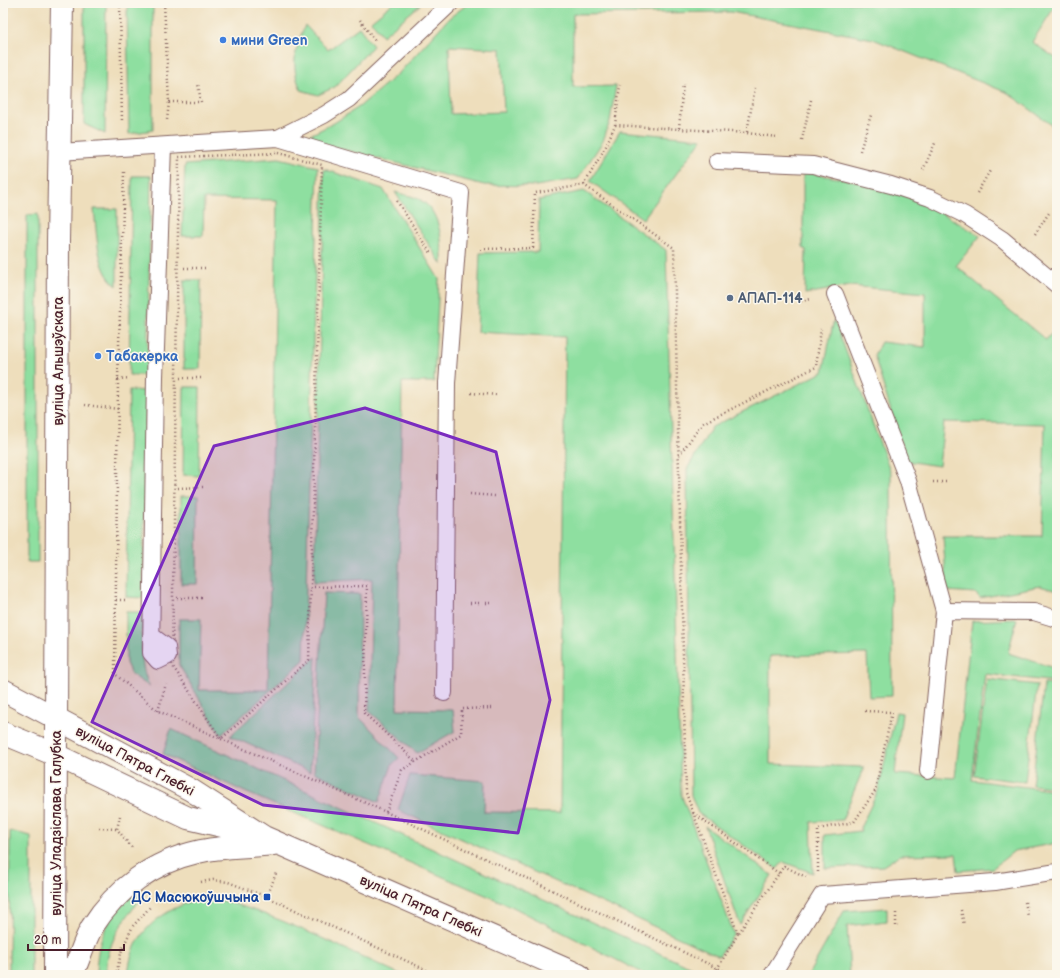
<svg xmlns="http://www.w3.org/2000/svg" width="1060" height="978" font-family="'Balsamiq Sans',sans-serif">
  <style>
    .green { fill: #8edfa0; stroke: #6c7f66; fill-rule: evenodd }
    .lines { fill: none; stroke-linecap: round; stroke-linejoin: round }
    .service-casing { stroke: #83625e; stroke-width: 18 }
    .secondary-casing { stroke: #83625e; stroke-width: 24 }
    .path { stroke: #83625e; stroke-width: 2.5; stroke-dasharray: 1 3; stroke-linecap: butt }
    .service { stroke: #fff; stroke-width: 16 }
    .secondary { stroke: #fff; stroke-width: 22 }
    .marked { fill: #7b2cbf; fill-opacity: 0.2; stroke: #7b2cbf; stroke-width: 3; stroke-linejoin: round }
    .shop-dot { fill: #3f7fe0; stroke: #fbf7ec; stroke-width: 1.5 }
    .service-dot { fill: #5c6f8a; stroke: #fbf7ec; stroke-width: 1.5 }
    .transit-dot { fill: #1a4fb4; stroke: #fbf7ec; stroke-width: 1.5 }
    .labels { text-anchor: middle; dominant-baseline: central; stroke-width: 3; stroke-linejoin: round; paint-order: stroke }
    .shop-label { font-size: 14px; font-weight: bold; fill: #366cbe; stroke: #fbf7ec; text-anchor: start }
    .service-label { font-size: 14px; font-weight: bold; fill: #4e5e75; stroke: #fbf7ec; text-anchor: start }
    .street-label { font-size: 14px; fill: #4a1f2b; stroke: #fbf7ec }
    .transit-label { font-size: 14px; font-weight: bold; fill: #164399; stroke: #fbf7ec; text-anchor: end }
  </style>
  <rect width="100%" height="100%" fill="#fbf7ec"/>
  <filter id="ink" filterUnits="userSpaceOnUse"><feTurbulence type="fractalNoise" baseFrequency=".025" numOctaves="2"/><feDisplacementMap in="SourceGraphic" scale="8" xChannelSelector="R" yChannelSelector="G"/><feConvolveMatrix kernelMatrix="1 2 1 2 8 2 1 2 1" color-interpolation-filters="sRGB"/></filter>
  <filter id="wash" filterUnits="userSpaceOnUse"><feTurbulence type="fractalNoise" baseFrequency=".012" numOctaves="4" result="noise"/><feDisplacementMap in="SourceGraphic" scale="16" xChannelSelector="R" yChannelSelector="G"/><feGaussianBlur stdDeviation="0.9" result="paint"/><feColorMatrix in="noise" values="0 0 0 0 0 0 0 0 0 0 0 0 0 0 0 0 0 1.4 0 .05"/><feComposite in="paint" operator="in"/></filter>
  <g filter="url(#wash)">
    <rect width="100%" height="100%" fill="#eedebc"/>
    <g class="green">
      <polygon points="84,3 106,3 105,134 84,124"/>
      <polygon points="127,3 153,3 153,130 129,134"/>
      <polygon points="393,3 421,4 383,36 371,21"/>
      <path d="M469 3H1057L1032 42 1057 59V129L1008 93 873 39 731 12 573 14V87L616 86 610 121 603 141 578 179 536 186 484 185 302 139 334 123 359 107 400 72 449 18ZM449 46 501 49 504 112 451 114Z"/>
      <path d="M305 25 328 50 359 27 373 46 335 87 318 95 301 90C290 65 295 50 305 25Z"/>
      <polygon points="620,131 702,139 643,219 590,181"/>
      <polygon points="279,158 318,167 304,660 221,735 179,665 179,619 201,619 199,690 268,690 277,200 204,199 203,236 182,236 185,165"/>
      <polygon points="324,169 383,189 439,279 434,382 402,382 397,709 453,710 455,731 417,753 369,711 372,579 314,582"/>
      <polygon points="803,172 855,181 919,199 980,236 956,266 1046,340 1057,327 1057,591 1040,586 980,598 975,593 947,591 943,536 1042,536 1045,424 944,422 939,466 906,461 874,355 881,342 925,347 925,293 850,286 805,294 806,250 803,248"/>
      <polygon points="132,176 151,176 147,375 129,375"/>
      <polygon points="584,191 666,250 681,794 734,934 719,956 398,810 410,775 485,781 484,812 560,813 565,337 477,332 480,253 538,252 539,200"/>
      <path d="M395 192C404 195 415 196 422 201 442 214 442 245 442 265Z"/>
      <path d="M94 209H117V286C96 271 97 232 94 209Z"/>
      <polygon points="38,214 38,562 27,562 27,215"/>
      <polygon points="184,280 201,280 200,369 184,369"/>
      <polygon points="834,319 891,473 892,696 869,697 867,654 770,656 770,764 864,767 842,820 811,822 813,873 783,862 777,869 698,813 691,795 687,469 712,427 823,372"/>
      <polygon points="184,387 200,387 199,476 183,475"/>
      <polygon points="129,390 146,391 143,598 126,597"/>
      <polygon points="181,496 198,496 197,584 181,584"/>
      <polygon points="324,593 360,594 359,717 399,758 392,765 379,802 314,772"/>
      <path d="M126 612H143C142 638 138 664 150 687L131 674 126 663Z"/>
      <polygon points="1017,619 1008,653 1057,669 1057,682 985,674 972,780 1057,791 1057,843 1014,851 993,868 958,871 956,854 900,855 883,866 825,868 825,835 861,831 860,828 878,791 896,712 902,713 895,774 955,778 972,621"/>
      <polygon points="316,657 310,772 230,736"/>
      <polygon points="987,679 1037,685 1025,782 974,776"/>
      <polygon points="1044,684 1057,685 1057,788 1032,785"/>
      <polygon points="171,729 707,975 646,975 511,906 245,792 163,754"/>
      <polygon points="705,826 772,875 740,925"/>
      <polygon points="10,831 31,836 31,975 9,975"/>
      <path d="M137 891 140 900C120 925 107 942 106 975H96C97 935 108 917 137 891Z"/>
      <path d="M205 896C274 912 337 946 402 975H128C132 928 164 910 205 896Z"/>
      <polygon points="887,908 887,921 847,926 850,975 808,975 844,911"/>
    </g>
  </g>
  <g filter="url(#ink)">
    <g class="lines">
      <defs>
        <g id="service">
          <polyline points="278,138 324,115 349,99 451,3"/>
          <polyline points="59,152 278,138 461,193 447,383 444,693"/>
          <polyline points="717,161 813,165 891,185 930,198 965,215 1002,239 1057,285"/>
          <polyline points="835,294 908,481 944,611"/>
          <polyline points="152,636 167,647 168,656 158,661 151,653 155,377 163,146"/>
          <polyline points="928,771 944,611 1034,612 1057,619"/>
          <polyline points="772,975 822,895 995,882 1057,872"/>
        </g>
        <g id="secondary">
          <polyline points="3,690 191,790 264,837 579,975"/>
          <polyline points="3,733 56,755 188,818 248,832"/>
          <polyline points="55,975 58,241 62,3"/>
          <path d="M72 975C79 960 84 941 92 927 116 889 153 862 197 852 221 846 248 847 273 844"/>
        </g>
      </defs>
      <use href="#service" class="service-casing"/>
      <use href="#secondary" class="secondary-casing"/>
      <g class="path">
        <polyline points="120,3 122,123"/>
        <polyline points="164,3 169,102 167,120"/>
        <polyline points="360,20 375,41"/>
        <polyline points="169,102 201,102 198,84"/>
        <polyline points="615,125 620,85"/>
        <polyline points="679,128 683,84"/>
        <polyline points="747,132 755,88"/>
        <polyline points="802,140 811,100"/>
        <polyline points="860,151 871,115"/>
        <polygon points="278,153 322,165 309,660 221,739 172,665 179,157"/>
        <polyline points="923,170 936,141"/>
        <polyline points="124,172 118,379 115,674 158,711 386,812 732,975"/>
        <polyline points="584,185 606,146 615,125 747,133 776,137"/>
        <polyline points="977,193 991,169"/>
        <polyline points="397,201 431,254"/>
        <polyline points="1035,234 1049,213"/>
        <polyline points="481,249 533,248 535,193 584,185 674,248 686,793 738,934 784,866 806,877"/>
        <polyline points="184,268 205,268"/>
        <polyline points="801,301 811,299"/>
        <polyline points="180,378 204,378"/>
        <polyline points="118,379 129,378"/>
        <polyline points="471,393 497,395"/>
        <polyline points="85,405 119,409"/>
        <polyline points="679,455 703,423 816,367 821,329"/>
        <polyline points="933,482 947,482"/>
        <polyline points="178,488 204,487"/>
        <polyline points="470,494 495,496"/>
        <polyline points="310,587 367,586 364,713 416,762"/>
        <polyline points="177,598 203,598"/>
        <polyline points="116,600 126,600"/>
        <polyline points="470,603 494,603"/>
        <polyline points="463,709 493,708"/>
        <polyline points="158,711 166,684"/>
        <polyline points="386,812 402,770 461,734 462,711"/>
        <polyline points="693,813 780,874"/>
        <polyline points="120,816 117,829 133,849"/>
        <polyline points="99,828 117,829"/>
        <polyline points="818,872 818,829 854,822 875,791 892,712 864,711"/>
        <polyline points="201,882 213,880 228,882 267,897 435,974 449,975"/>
        <polyline points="267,897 276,873"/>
        <polyline points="1025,902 1028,916"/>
        <polyline points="961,910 964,925"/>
        <polyline points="896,913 896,927"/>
        <polyline points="717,969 738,934"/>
        <polyline points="116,975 122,949 133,926 150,907"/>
      </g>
      <use href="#service" class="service"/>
      <use href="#secondary" class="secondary"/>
    </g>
  </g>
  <path class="marked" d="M365 408 496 452 550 700 518 833 263 805 92 722 214 446Z"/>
  <g class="shop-dot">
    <circle cx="223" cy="40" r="4"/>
    <circle cx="98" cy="356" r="4"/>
  </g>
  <circle class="service-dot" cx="730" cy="298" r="4"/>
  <rect class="transit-dot" x="263" y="893" width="8" height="8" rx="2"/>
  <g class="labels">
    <g class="shop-label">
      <text x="231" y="40">мини Green</text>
      <text x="106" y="356">Табакерка</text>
    </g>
    <g class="service-label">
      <text x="738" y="298">АПАП-114</text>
    </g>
    <g class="street-label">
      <text transform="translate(58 361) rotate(-90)">вуліца Альшэўскага</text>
      <text transform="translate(135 761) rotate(28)">вуліца Пятра Глебкі</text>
      <text transform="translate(56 823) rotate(-90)">вуліца Уладзіслава Галубка</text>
      <text transform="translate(421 906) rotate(24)">вуліца Пятра Глебкі</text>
    </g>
    <g class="transit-label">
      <text x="259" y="897">ДС Масюкоўшчына</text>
    </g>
  </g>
  <rect width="1060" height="978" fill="none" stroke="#fbf7ec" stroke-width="16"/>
  <path d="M28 944v6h96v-6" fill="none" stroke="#4a1f2b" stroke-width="2"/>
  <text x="34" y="944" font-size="12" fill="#4a1f2b" stroke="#fbf7ec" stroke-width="3" paint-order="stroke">20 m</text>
</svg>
